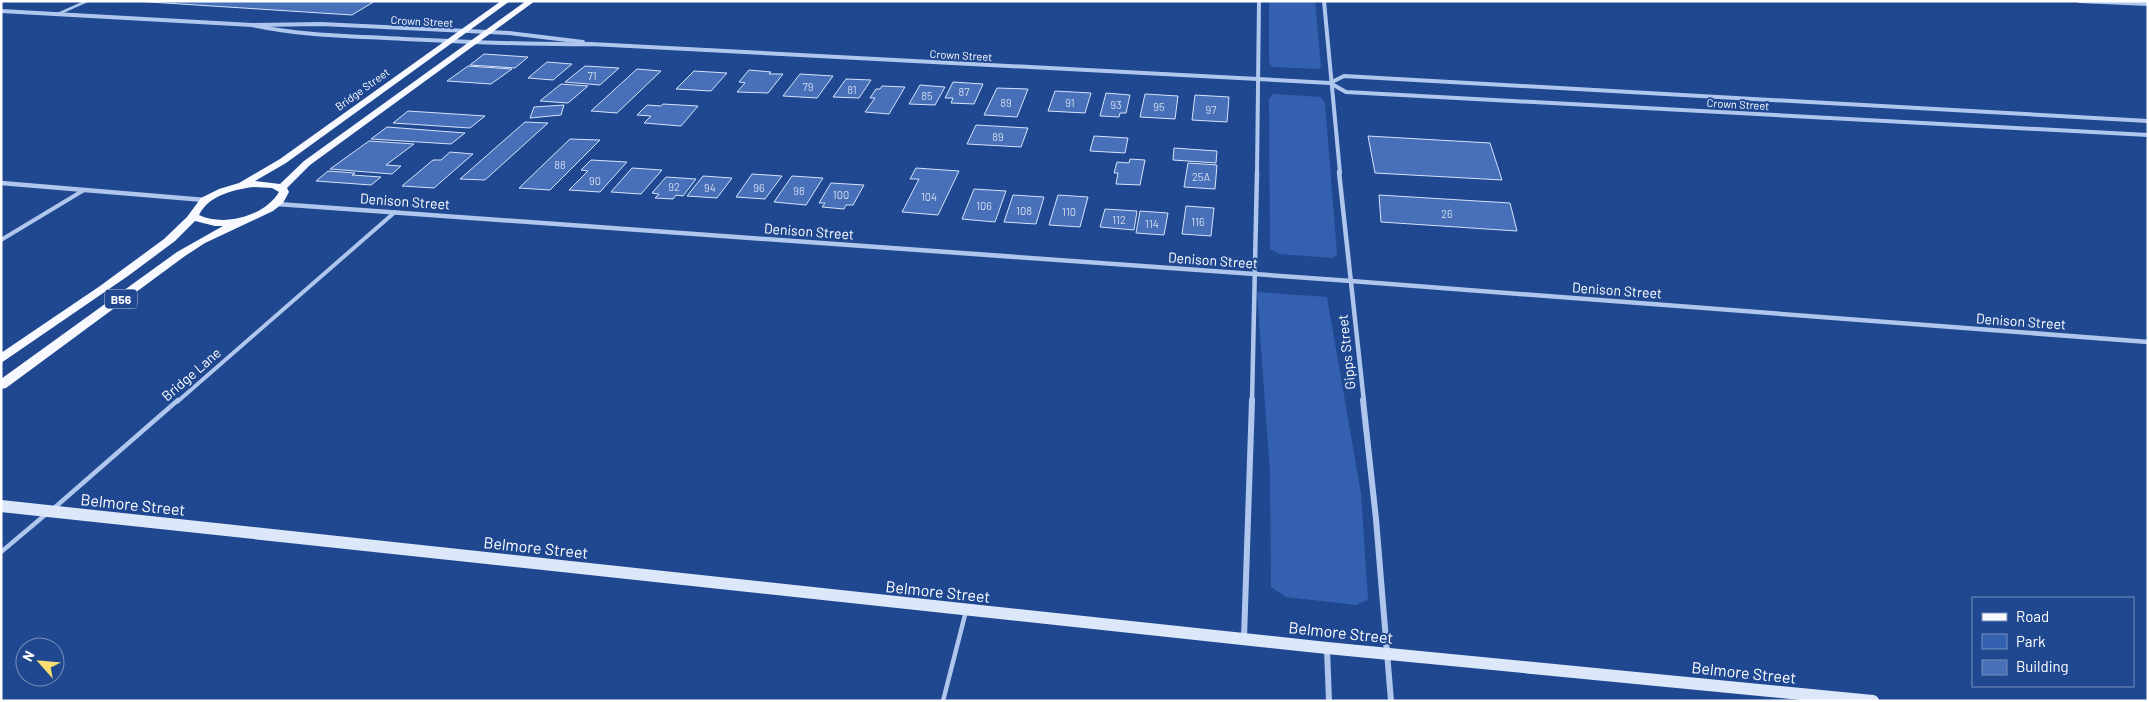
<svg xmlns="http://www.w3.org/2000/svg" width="2149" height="702" font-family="Barlow,sans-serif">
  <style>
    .green { fill: #3360af }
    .building { fill: #4870b9; stroke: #d6e3fa }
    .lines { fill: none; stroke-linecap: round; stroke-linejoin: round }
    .lane-far2 { stroke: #b0c7ed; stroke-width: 2.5 }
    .lane-far1 { stroke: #b0c7ed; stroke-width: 4 }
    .lane { stroke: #b0c7ed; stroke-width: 4.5 }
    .street-far2 { stroke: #b0c7ed; stroke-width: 4 }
    .street-far1 { stroke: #b0c7ed; stroke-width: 4.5 }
    .street { stroke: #b0c7ed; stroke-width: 6 }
    .secondary { stroke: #dde7fa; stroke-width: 12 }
    .primary { fill: #f7f9ff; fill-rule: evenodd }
    .labels { text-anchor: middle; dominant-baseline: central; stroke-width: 4; stroke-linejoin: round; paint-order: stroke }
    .far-street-label { font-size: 11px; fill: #fff; stroke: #1f4891 }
    .number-label { font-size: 11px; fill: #d1dbee }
    .shield { fill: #1f4891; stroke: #bcc8de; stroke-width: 1 }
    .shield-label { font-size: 12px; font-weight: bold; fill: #fff }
    .street-label { font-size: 14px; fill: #fff; stroke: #1f4891 }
    .near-street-label { font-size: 16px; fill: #fff; stroke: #1f4891 }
  </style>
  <rect width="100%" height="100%" fill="#1f4891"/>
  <g class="green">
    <polygon points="1269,1 1315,1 1321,66 1319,69 1272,67 1269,62"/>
    <polygon points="1273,94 1321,97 1325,103 1337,254 1332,258 1279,254 1270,249 1269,99"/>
    <polygon points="1257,292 1327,297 1361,494 1368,600 1356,605 1286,597 1271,587 1270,473"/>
  </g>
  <g class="building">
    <polygon points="134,1 375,1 352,15"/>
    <polygon points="484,54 528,57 515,68 470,65"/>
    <polygon points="547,62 572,64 553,80 528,78"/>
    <polygon points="468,66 512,69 491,84 447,81"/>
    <polygon points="585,66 619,68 600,85 565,82"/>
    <polygon points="637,69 661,71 617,113 591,111"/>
    <polygon points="749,70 771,72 769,74 783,74 768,93 737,92 745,83 739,82"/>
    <polygon points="694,71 727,73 711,91 676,89"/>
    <polygon points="800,74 833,76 817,98 783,96"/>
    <polygon points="846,79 871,80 859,98 833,97"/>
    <polygon points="953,82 983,84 974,104 951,103 953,98 945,98"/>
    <polygon points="561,84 588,86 568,103 540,101"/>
    <polygon points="920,85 945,87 935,105 909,104"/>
    <polygon points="882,86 905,87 889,114 865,112 875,98 870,98 876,89 880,89"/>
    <polygon points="997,88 1028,89 1017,117 984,115"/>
    <polygon points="1055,91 1091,93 1085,113 1048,111"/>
    <polygon points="1106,93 1130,95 1126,113 1120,113 1119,117 1100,116"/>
    <polygon points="1145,94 1178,96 1175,119 1140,117"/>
    <polygon points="1195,95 1229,97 1227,122 1192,120"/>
    <polygon points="663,104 698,106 681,126 644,123 651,116 637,115 647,105 661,106"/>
    <polygon points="564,105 561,115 530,118 534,107"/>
    <polygon points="408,111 485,116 470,128 393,123"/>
    <polygon points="525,122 548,123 485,180 460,179"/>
    <polygon points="976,125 1028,128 1021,147 967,144"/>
    <polygon points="387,127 465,133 451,144 371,139"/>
    <polygon points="1094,136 1128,138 1125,153 1090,151"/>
    <polygon points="1368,136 1490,143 1502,180 1375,173"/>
    <polygon points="570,139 600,140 550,190 519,188"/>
    <polygon points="369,141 414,144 386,165 401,166 392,174 330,169"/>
    <polygon points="1174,148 1217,151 1216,163 1173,160"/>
    <polygon points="450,152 473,154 434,188 402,186 433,160 441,160"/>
    <polygon points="1130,159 1145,160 1140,185 1116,184 1118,173 1114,173 1117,162 1129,163"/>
    <polygon points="591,160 627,162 600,192 569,190 588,171 581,170"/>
    <polygon points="1188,163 1217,165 1215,189 1184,187"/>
    <polygon points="632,168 662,170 641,194 611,192"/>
    <polygon points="916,168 959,171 938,215 902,212 919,179 910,179"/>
    <polygon points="328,171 355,173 352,175 381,177 371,185 316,181"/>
    <polygon points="752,174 782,176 765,199 736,197"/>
    <polygon points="703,176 732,178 717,198 687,196"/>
    <polygon points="792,176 823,178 806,205 774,202"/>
    <polygon points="666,177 696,179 683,196 676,195 673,199 655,198 659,194 652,193"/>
    <polygon points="831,183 864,185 853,205 846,205 844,209 822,207 825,203 819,203"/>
    <polygon points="974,189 1006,191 995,222 962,219"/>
    <polygon points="1013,195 1044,197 1036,224 1004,222"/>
    <polygon points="1058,195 1088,197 1080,227 1049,225"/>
    <polygon points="1379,195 1510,203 1517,231 1381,222"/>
    <polygon points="1186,206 1214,208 1211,236 1182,234"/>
    <polygon points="1105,209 1137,211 1134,230 1100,227"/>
    <polygon points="1140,211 1168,213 1164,235 1136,233"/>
  </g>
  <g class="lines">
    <polyline class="lane-far2" points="58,14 87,1"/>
    <g class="lane-far1">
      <polyline points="1,240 84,190"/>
      <polyline points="177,402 395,212"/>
    </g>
    <g class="lane">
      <polyline points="53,509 178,400"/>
      <polyline points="1,552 45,515"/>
      <polyline points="943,701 966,611"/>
    </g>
    <g class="street-far2">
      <polyline points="1324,1 1340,173"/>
      <polyline points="2079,1 2148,4"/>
      <polyline points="1,11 252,25 321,24 509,33 583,42"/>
      <path d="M252 25C302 36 353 36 404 39 466 42 529 45 591 44L1294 81 1330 83 1346 92 2148 135"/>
      <polyline points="1330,83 1344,76 2148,121"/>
      <polyline points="1257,173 1259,1"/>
    </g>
    <g class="street-far1">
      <polyline points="1339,172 1364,402"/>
      <polyline points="1,183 205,200"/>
      <polyline points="277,204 1351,281 2148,342"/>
      <polyline points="1252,402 1257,172"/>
    </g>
    <g class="street">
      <polyline points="1363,400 1376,519 1391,701"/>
      <polyline points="1244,638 1252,400"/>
      <polyline points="1327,649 1329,701"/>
    </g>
    <polyline class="secondary" points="1,506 1327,648 1873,701"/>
    <path class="primary" d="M501 1H510L286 163 255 181 280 184 304 161 526 1H535L310 165 287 188 289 192 283 203 273 211 205 243 185 256 6 388 1 389V379L177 252 223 226H215L195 221 175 241 128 276 1 363V353L100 286 164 239 187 217 201 198 219 189 239 183 280 159ZM253 187 272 188 279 192C265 216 224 227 199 215 209 195 233 190 253 187Z"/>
  </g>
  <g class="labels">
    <g class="far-street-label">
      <text transform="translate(422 21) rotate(3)">Crown Street</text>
      <text transform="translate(961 55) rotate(3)">Crown Street</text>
      <text transform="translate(362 89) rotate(-36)">Bridge Street</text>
      <text transform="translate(1738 104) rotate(3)">Crown Street</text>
    </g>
    <g class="number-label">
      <text x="592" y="75">71</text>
      <text x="808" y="86">79</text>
      <text x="852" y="89">81</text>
      <text x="964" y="91">87</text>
      <text x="927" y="95">85</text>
      <text x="1006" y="102">89</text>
      <text x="1070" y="102">91</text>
      <text x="1116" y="104">93</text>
      <text x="1159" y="106">95</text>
      <text x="1211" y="109">97</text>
      <text x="998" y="136">89</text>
      <text x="560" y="164">88</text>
      <text x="1201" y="176">25A</text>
      <text x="595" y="180">90</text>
      <text x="674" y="186">92</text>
      <text x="710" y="187">94</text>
      <text x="759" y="187">96</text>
      <text x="799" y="190">98</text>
      <text x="841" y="194">100</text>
      <text x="929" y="196">104</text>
      <text x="984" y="205">106</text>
      <text x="1024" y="210">108</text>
      <text x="1069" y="211">110</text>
      <text x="1447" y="213">26</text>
      <text x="1119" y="219">112</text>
      <text x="1198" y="221">116</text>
      <text x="1152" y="223">114</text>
    </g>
    <rect class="shield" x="105" y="289.5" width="32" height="19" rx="4"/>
    <g class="shield-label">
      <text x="121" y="299">B56</text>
    </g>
    <g class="street-label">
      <text transform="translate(405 201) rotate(4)">Denison Street</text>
      <text transform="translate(809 231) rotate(4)">Denison Street</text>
      <text transform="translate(1213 260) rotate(4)">Denison Street</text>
      <text transform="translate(1617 290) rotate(4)">Denison Street</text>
      <text transform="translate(2021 321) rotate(4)">Denison Street</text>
      <text transform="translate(1346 352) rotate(-96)">Gipps Street</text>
      <text transform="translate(191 374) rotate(-41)">Bridge Lane</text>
    </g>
    <g class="near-street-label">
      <text transform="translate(133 504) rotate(6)">Belmore Street</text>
      <text transform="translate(536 547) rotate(6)">Belmore Street</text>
      <text transform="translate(938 591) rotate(6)">Belmore Street</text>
      <text transform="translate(1341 632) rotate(6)">Belmore Street</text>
      <text transform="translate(1744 672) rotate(6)">Belmore Street</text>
    </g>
  </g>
  <rect width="2149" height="702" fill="none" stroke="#ffffff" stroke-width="5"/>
  <rect x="1972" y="597" width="162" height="90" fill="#1f4891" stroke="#7991bd"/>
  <rect x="1982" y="613" width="25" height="8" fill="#f7f9ff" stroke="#7991bd"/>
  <text x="2016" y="622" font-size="15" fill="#ffffff">Road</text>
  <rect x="1982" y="634" width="25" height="15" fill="#3360af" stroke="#7991bd"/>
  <text x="2016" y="647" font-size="15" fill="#ffffff">Park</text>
  <rect x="1982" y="660" width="25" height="15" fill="#4870b9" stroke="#7991bd"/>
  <text x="2016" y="672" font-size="15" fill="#ffffff">Building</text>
  <g transform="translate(40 662) rotate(297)"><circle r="24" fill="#1f4891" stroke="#7991bd"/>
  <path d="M0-4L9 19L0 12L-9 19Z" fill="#fbde71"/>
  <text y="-8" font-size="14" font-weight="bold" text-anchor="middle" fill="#ffffff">N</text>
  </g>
</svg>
